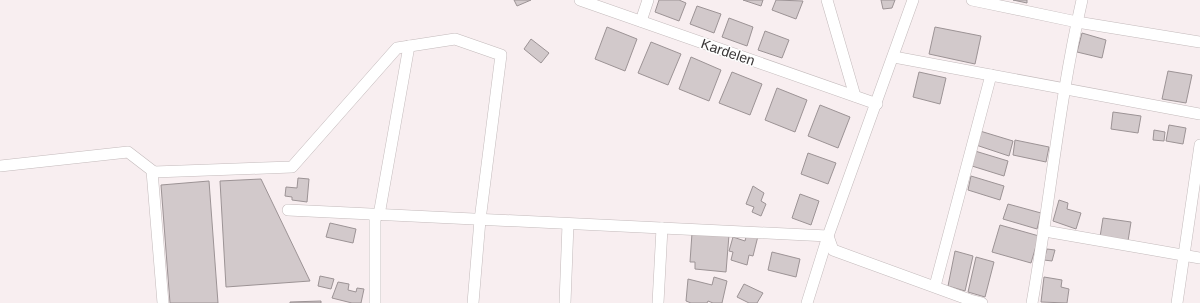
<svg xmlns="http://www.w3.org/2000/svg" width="1200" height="303" font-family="Arial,sans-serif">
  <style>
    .building { fill: #d2c9cb; stroke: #9c9395 }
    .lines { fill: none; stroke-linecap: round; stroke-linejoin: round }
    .minor-casing { stroke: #c3babb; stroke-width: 12 }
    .minor { stroke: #fff; stroke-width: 11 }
    .labels { text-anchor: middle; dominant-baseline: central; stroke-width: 3; stroke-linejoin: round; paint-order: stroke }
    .street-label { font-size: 14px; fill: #383535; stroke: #fefefe }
  </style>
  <rect width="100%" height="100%" fill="#f8eef0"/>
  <g class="building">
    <polygon points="514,0 531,0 517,6"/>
    <polygon points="659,0 679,0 686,3 679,21 655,12"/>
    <polygon points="743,0 763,0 761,6"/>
    <polygon points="776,0 803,1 796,19 772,10"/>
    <polygon points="881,0 895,0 892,8 883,9"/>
    <polygon points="1013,0 1027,0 1027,3"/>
    <polygon points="697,6 721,14 714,33 690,24"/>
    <polygon points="729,18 753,27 747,46 722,37"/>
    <polygon points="607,27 637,39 625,71 595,59"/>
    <polygon points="935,27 981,36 975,64 929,54"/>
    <polygon points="765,31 789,40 782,58 758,50"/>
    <polygon points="1082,33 1106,40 1102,58 1077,52"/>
    <polygon points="531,39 549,53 541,63 524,49"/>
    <polygon points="651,42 681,54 668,85 638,73"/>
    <polygon points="691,57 721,70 709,101 679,89"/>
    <polygon points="1168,71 1192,75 1186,103 1162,99"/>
    <polygon points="732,72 762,84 750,115 719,103"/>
    <polygon points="919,72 946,78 940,104 913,97"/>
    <polygon points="777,88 807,100 795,132 765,120"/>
    <polygon points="820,105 850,117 838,148 808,136"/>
    <polygon points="1113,112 1141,116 1138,133 1111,129"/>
    <polygon points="1169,125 1186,128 1183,144 1166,141"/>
    <polygon points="1154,130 1165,132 1164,141 1153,140"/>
    <polygon points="980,131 1013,141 1009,156 976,145"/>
    <polygon points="1015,140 1049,147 1046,162 1013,155"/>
    <polygon points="975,151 1008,161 1004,176 972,166"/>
    <polygon points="808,153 836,163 828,184 801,174"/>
    <polygon points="971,176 1004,186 1000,200 968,190"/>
    <polygon points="298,178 309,179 307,202 292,200 292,197 285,196 286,187 297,188"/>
    <polygon points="261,179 310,281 226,287 220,181"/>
    <polygon points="209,181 218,303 170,303 161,185"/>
    <polygon points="753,186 764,193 761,201 766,204 761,216 752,212 754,207 746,204"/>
    <polygon points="800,194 819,201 811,225 792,218"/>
    <polygon points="1059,200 1068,203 1067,209 1081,213 1076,229 1053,221"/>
    <polygon points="1008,204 1041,213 1037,229 1003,219"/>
    <polygon points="1103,218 1131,222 1128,241 1100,237"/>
    <polygon points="330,223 356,229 353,243 326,237"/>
    <polygon points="1000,225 1039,236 1031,263 992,252"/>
    <polygon points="692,233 729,235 726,272 695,269 695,262 690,262"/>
    <polygon points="747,233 758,236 753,256 749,255 747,265 731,260 733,252 729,251 733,237 745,241"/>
    <polygon points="1047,249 1055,250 1052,261 1044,260"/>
    <polygon points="955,251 973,256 965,291 948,286"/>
    <polygon points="772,252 800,259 796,277 768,270"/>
    <polygon points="976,257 994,262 985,297 968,292"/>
    <polygon points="320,276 334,279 331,289 318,286"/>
    <polygon points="714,277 727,281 722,303 713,303 708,301 707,303 691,303 686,301 688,279 712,285"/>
    <polygon points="1044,277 1062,280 1061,287 1069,289 1067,303 1041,302"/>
    <polygon points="338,282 349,284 348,290 356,292 357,288 364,289 361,303 352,303 332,298"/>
    <polygon points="744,284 763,293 757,303 749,303 737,297"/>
    <polygon points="321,301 321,303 290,303 290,302"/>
  </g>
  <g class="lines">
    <defs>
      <g id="minor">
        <polyline points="580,0 877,104"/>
        <polyline points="827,0 855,96"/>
        <polyline points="972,0 1077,22 1200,42"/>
        <polyline points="641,21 648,0"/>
        <polyline points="894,57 1200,114"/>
        <polyline points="0,166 128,152 154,172 292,167 397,48 455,39 501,55 480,220 473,303"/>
        <polyline points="154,172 152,171 163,303"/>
        <polyline points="288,210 828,236 833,250 970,300 982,303"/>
        <polyline points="379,215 409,46"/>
        <polyline points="1045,231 1200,258"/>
        <polyline points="935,286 991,75"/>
        <polyline points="375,303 375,215"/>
        <polyline points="565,303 568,224"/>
        <polyline points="658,303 662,228"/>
        <polyline points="807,303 828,236 913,0"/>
        <path d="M1032 303C1050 202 1059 100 1082 0"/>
        <polyline points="1177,303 1200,145"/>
      </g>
    </defs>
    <use href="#minor" class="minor-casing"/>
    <use href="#minor" class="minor"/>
  </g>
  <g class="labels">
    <g class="street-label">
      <text transform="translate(728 52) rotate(19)">Kardelen</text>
    </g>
  </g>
</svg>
